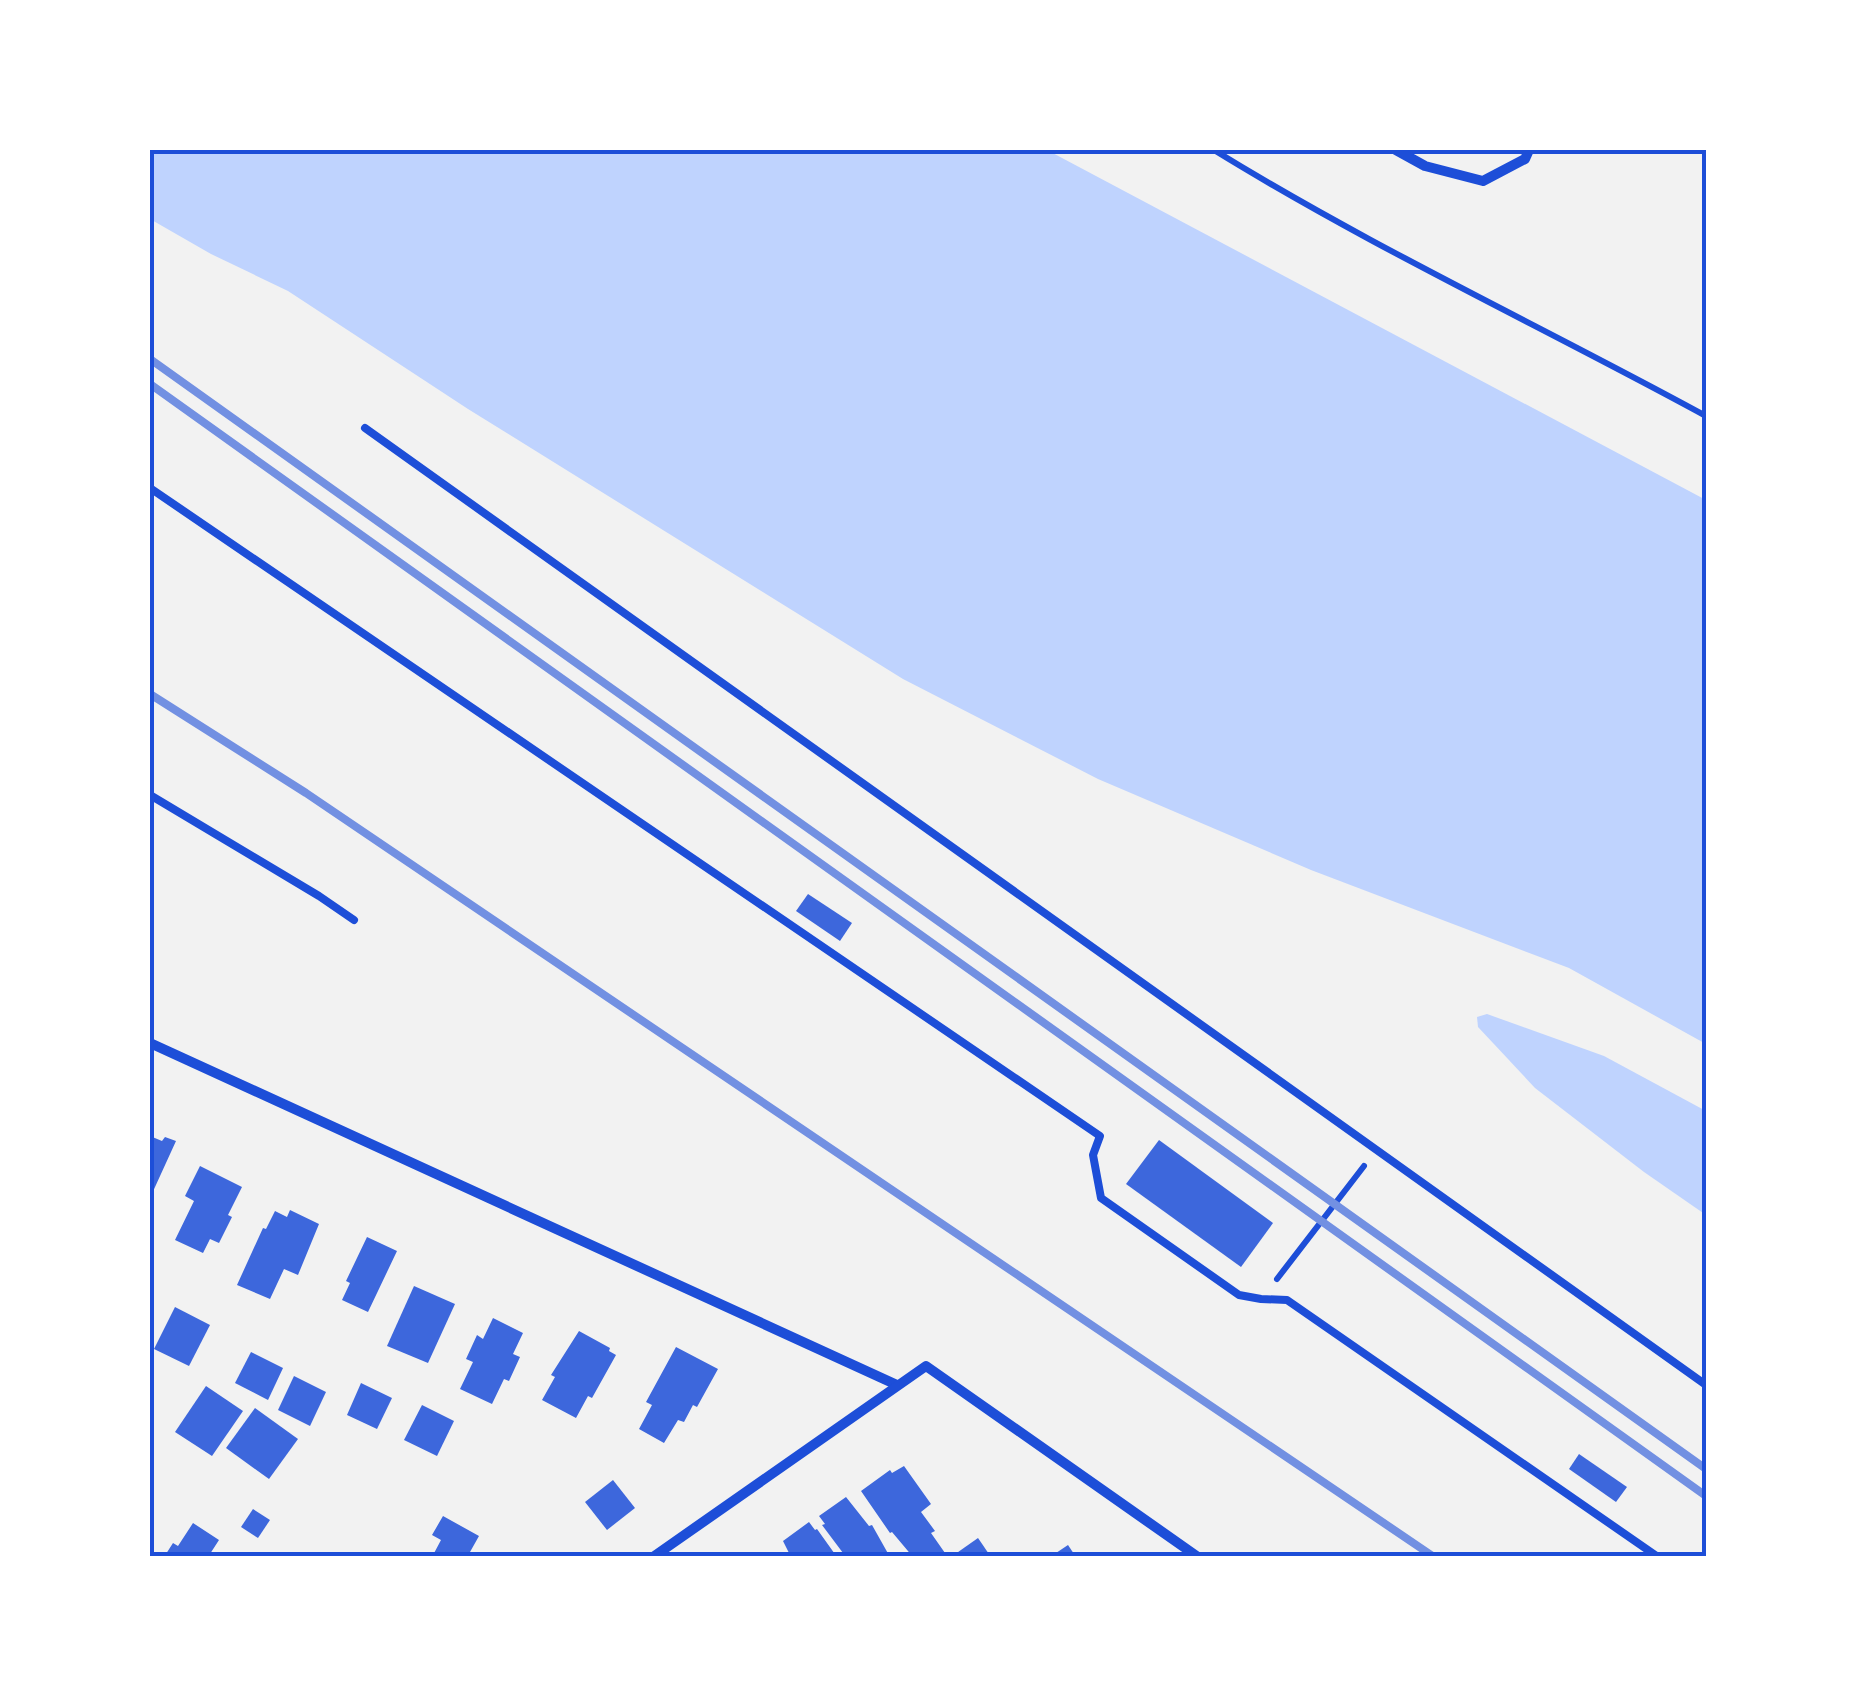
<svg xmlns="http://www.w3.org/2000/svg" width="1856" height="1707" font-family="'Golos Text',sans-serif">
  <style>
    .water { fill: #bfd3fe }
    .building { fill: #3d67dc }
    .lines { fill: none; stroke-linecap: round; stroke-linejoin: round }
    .path { stroke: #1d4ed8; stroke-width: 6 }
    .service { stroke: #1d4ed8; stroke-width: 8 }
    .minor { stroke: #1d4ed8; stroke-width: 10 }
    .rail { stroke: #7290e2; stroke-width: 8 }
    .neatline { fill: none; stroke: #1d4ed8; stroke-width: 4 }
  </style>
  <rect width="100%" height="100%" fill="#f2f2f2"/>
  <g class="water">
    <polygon points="150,150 1047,150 1706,500 1706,1044 1569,968 1311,870 1098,779 903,679 468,409 288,291 211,254 150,219"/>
    <polygon points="1487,1014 1604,1056 1706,1111 1706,1215 1644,1172 1535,1088 1478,1027 1477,1017"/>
  </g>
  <g class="building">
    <polygon points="808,894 852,923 840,941 796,911"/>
    <polygon points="150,1136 162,1141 165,1137 176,1141 150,1198"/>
    <polygon points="1159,1140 1273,1223 1241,1267 1126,1184"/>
    <polygon points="200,1166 242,1187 228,1215 232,1217 219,1243 210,1239 203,1253 175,1240 194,1201 185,1196"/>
    <polygon points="290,1210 319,1224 298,1275 284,1269 270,1299 237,1285 263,1228 266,1229 275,1211 287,1217"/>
    <polygon points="367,1237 397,1251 368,1312 342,1300 350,1283 346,1281"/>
    <polygon points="414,1286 455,1304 428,1363 387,1346"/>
    <polygon points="175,1307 210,1325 189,1366 154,1349"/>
    <polygon points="493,1318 523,1333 513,1354 520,1357 509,1381 504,1379 492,1404 460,1389 473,1362 466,1359 477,1335 483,1339"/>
    <polygon points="579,1331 610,1348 609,1351 616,1355 592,1398 588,1396 576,1418 542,1400 555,1377 551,1375"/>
    <polygon points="676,1347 718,1369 697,1407 693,1405 684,1422 678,1420 664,1443 639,1429 652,1405 646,1402"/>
    <polygon points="251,1352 283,1368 268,1400 235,1383"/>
    <polygon points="294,1376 326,1392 310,1426 278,1410"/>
    <polygon points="361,1383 392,1398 377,1429 347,1415"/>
    <polygon points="206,1386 243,1411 212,1456 175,1432"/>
    <polygon points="422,1405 454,1421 437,1456 404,1440"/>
    <polygon points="255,1408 298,1439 269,1479 226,1448"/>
    <polygon points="1579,1454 1627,1487 1616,1502 1569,1469"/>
    <polygon points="904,1466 931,1504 921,1512 935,1531 931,1533 945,1553 939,1557 913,1557 892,1532 890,1533 861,1491 890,1470 892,1473"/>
    <polygon points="613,1480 635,1508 607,1530 585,1502"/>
    <polygon points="846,1497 869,1526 872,1525 890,1557 846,1557 822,1525 825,1524 819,1516"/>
    <polygon points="253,1509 270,1520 258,1538 241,1527"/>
    <polygon points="443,1516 479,1536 470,1552 478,1557 432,1557 441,1540 432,1535"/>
    <polygon points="809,1522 815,1530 817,1529 837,1557 791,1557 783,1541"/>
    <polygon points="193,1523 219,1540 208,1557 164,1557 173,1543 178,1546"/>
    <polygon points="978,1538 991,1557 951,1557"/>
    <polygon points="1068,1545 1076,1557 1050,1557"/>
  </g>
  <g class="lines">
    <g class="path">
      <path d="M1214 150C1373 248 1543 327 1706 416"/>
      <polyline points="1277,1279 1364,1166"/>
    </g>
    <g class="service">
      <polyline points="365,428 1706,1385"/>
      <polyline points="150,488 1100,1136 1093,1155 1101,1198 1239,1295 1261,1299 1287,1300 1658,1557"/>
      <polyline points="150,795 319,896 354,920"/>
    </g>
    <g class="minor">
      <polyline points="1396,150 1425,166 1483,181 1525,159 1529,150"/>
      <polyline points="150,1043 897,1385"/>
      <polyline points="653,1557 926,1366 1198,1557"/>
    </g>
    <g class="rail">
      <polyline points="150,359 1706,1469"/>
      <polyline points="150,384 1706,1496"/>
      <polyline points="150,694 306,793 1434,1557"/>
    </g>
  </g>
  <rect width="1856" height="1707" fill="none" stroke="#ffffff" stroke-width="305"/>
  <rect x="152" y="152" width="1552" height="1402" class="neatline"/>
</svg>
